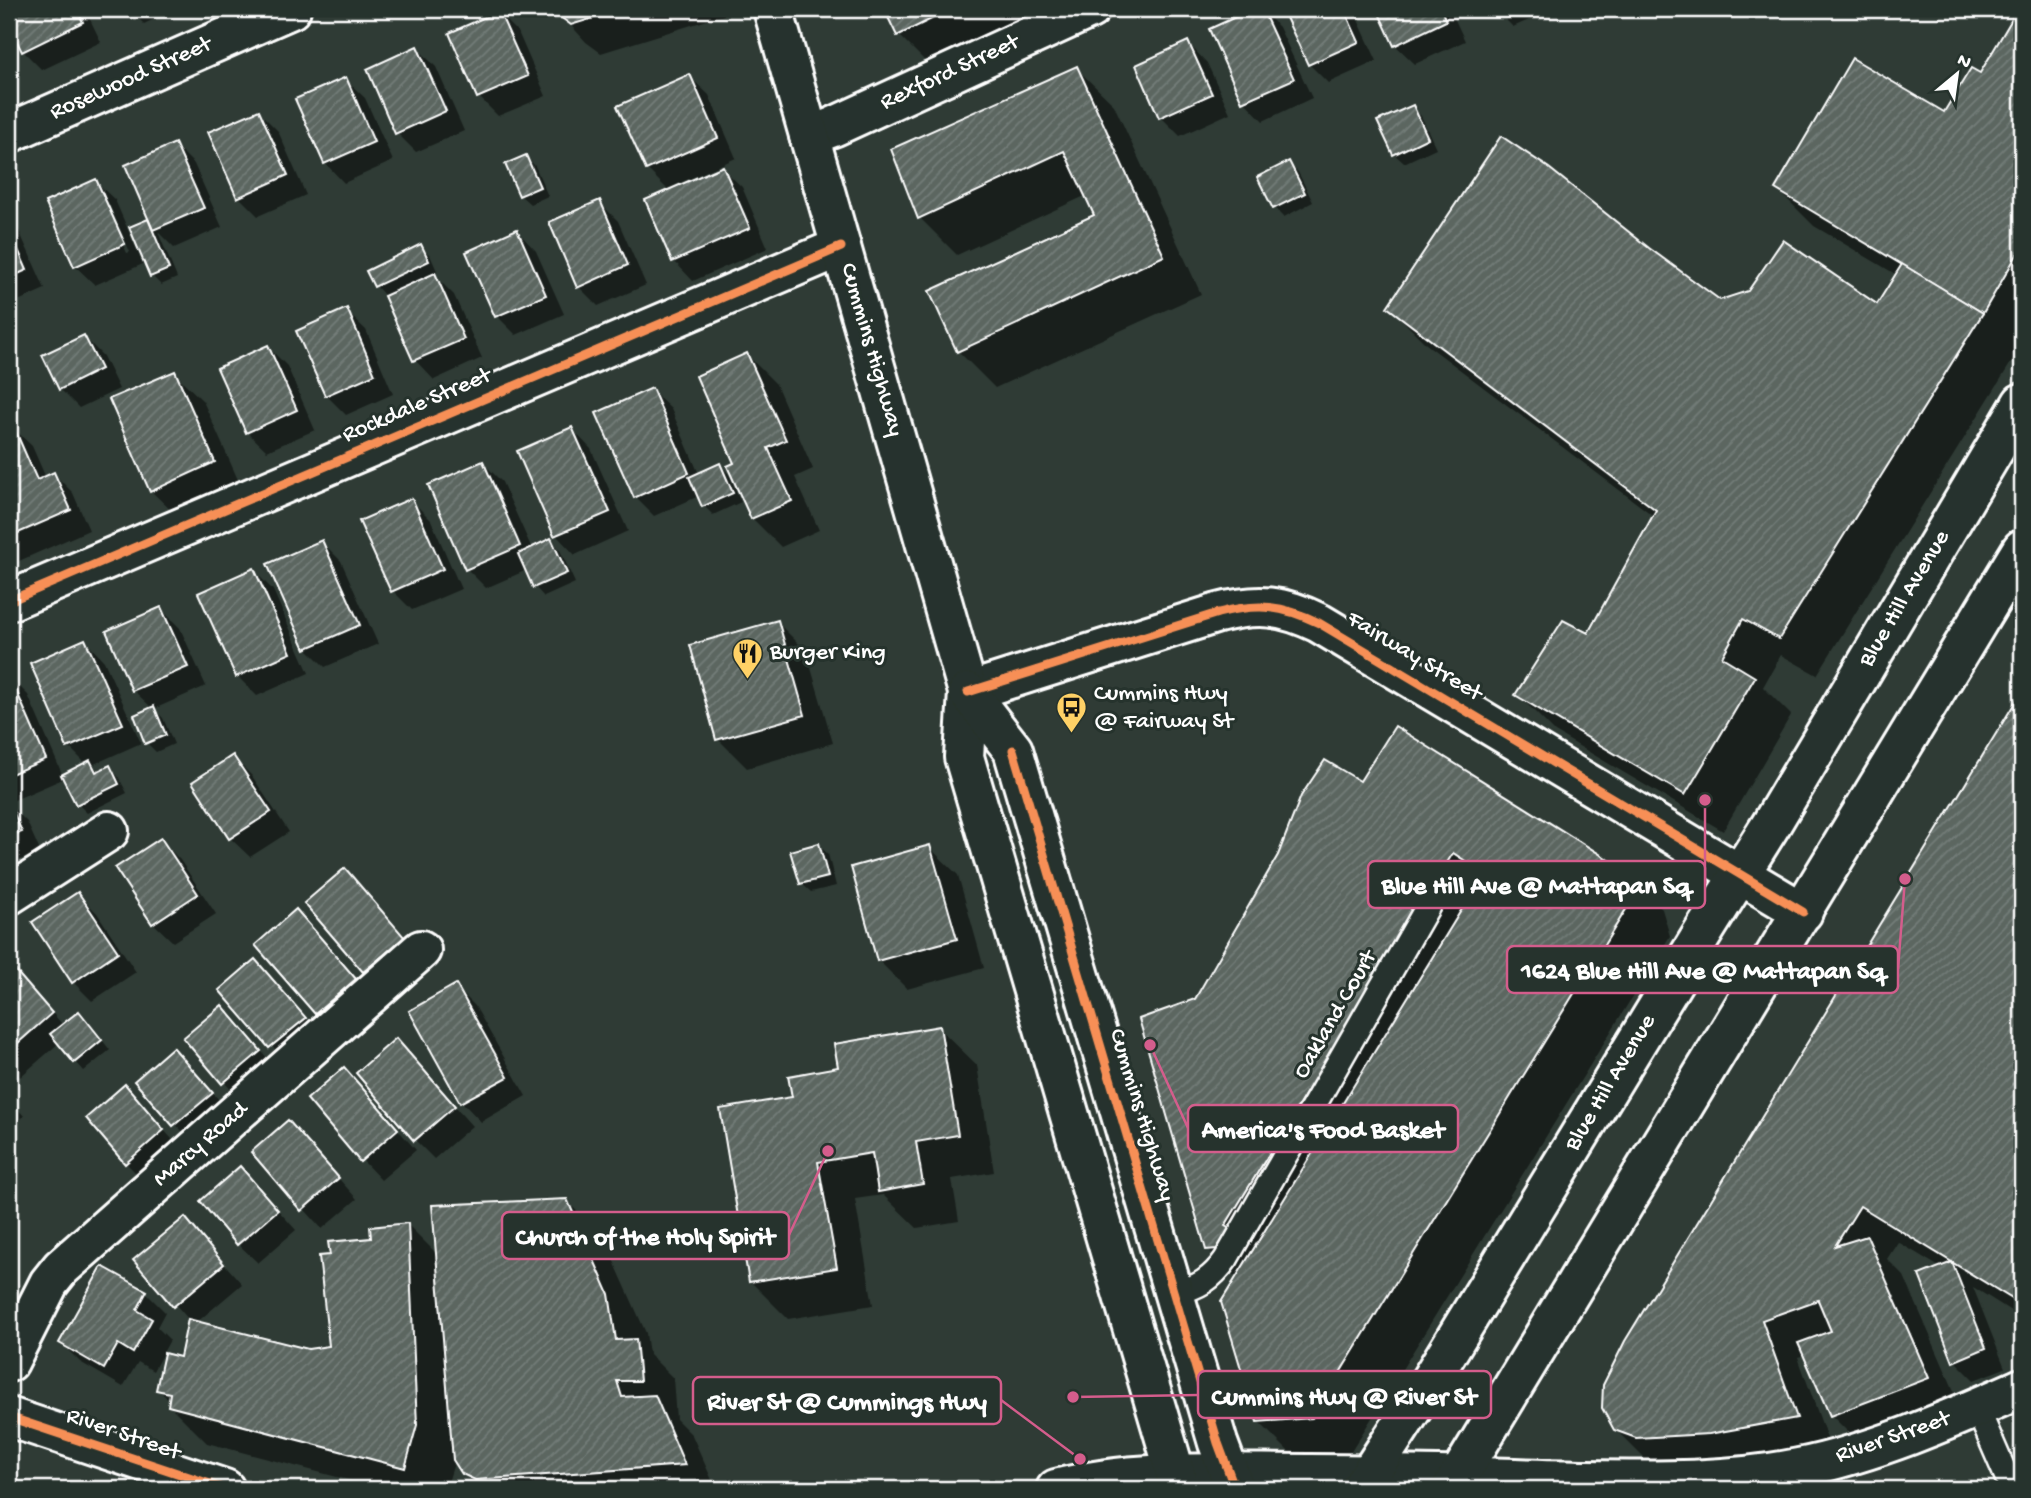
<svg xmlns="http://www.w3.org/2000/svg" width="2031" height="1498" font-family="'Gochi Hand',sans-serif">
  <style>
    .shadow { fill: #0007; fill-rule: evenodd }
    .building { fill: url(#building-hatch); stroke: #fff; stroke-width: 2 }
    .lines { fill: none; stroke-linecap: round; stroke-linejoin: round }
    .service-casing { stroke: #fff; stroke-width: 28 }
    .minor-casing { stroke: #fff; stroke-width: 44 }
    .secondary-casing { stroke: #fff; stroke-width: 44 }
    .primary-casing { stroke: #fff; stroke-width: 44 }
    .trunk-casing { stroke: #fff; stroke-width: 44 }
    .service { stroke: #26332d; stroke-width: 23 }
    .minor { stroke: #26332d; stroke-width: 38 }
    .secondary { stroke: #26332d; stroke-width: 38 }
    .primary { stroke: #26332d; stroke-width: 38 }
    .trunk { stroke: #26332d; stroke-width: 38 }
    .cycleway-casing { stroke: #26332d; stroke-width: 13 }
    .cycleway { stroke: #f78f57; stroke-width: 9 }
    .labels { text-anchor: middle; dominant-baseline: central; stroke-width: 6; stroke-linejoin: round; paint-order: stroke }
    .street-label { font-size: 24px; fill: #fff; stroke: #26332d }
    .poi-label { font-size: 24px; fill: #fff; stroke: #26332d; text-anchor: start }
    .leader { fill: none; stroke: #d45d8c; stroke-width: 2.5 }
    .callout-dot { fill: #d45d8c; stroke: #26332d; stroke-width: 2.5 }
    .callout { fill: #26332d; stroke: #d45d8c; stroke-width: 2.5 }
    .callout-label { font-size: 26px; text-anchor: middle; font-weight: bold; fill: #fff }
  </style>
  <defs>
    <pattern id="building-hatch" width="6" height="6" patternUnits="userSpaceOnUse" patternTransform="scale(1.75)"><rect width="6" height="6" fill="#5b6661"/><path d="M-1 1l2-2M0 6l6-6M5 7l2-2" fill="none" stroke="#747d79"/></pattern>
  </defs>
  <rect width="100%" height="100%" fill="#2f3b35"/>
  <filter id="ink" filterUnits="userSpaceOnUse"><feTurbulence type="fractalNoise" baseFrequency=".0143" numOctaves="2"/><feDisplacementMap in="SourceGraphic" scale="14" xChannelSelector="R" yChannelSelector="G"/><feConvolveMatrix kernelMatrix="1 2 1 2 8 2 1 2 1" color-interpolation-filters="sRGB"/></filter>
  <g filter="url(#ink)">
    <g class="shadow">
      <polygon points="9,9 85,9 101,42 42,70 23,51 9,21"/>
      <polygon points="129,9 175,9 144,24"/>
      <polygon points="556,9 723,9 724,15 601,53 586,42"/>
      <polygon points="886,9 1030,9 1032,12 928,64 899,35"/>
      <polygon points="1257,9 1261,9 1279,27 1312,98 1263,121 1244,101 1211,30"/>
      <polygon points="1284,9 1353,9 1377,61 1328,83 1309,64"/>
      <polygon points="1379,9 1450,9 1465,41 1415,64 1395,45"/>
      <polygon points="1495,9 1554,9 1513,27"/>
      <polygon points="2020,9 2022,9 2022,345 1817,675 1781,655 1763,687 1791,715 1723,831 1555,732 1517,694 1588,636 1655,517 1426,344 1389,307 1648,249 1720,302 1877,306 1897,275 1814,226 1777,189 1945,115 1980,75"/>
      <polygon points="499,13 518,32 546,96 498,116 479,97 451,34"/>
      <polygon points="1188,43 1207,63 1230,113 1180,136 1161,117"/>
      <polygon points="417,48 436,67 464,131 416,152 397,133"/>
      <polygon points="1076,68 1114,105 1201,294 995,388 958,351 1096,216 1087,195 957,255 920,218"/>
      <polygon points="689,76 709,95 736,158 667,189 647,169"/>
      <polygon points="345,79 365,98 393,161 344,183 325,163"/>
      <polygon points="1412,107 1421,116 1436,148 1404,163 1394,154"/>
      <polygon points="259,112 278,131 306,195 258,216 239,197"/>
      <polygon points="175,145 194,164 222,227 174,248 158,232 177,278 161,285 152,276 147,221 154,227"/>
      <polygon points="526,157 535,166 548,196 530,204 520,195"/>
      <polygon points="1288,163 1298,172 1313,202 1284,217 1275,208"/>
      <polygon points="722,168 742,187 768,248 693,281 674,261 647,201"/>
      <path d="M95 181 115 200 143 264 95 285 75 266ZM104 202H108L130 252 127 253Z"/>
      <polygon points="599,202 618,221 646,285 598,306 579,287"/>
      <polygon points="9,217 16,224 45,289 9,305"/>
      <polygon points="517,231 536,251 564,314 516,335 497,316"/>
      <polygon points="420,246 430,255 437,271 426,276 428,279 435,276 454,295 482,358 434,380 415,360 385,296 376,286 368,271"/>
      <polygon points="346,311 366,330 393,394 346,415 326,395"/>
      <polygon points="84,337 103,356 119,389 79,408 60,389"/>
      <polygon points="268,347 287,366 315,430 267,451 247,432"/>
      <polygon points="747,355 776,384 813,469 795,477 819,530 781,547 752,518 737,463"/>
      <polygon points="174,373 203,401 243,491 180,519 151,491"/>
      <polygon points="651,390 671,409 699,474 720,465 729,474 741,502 713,515 704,506 699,496 654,516 635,497"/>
      <polygon points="12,427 32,446 46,478 54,474 73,493 89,530 19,561 9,551 9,429"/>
      <polygon points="572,429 591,449 628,531 575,555 556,535 519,452"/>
      <polygon points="483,463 502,482 532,549 551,540 560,550 575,583 544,597 535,587 527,570 486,588 467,569"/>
      <polygon points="411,500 431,520 461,589 412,610 393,591"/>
      <polygon points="322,542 341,561 378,644 325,667 306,648"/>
      <polygon points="253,570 273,590 309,673 257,696 237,676"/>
      <polygon points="161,609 180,628 206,686 154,709 163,718 174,744 156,752 147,743 153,709 133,690"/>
      <polygon points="777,622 806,651 833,743 747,768 718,739"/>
      <polygon points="85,641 104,661 141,743 92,765 100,772 109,767 118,776 127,793 87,813 78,804 65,778 12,801 9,798 9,676 28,695 63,776 86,764 69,747 33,664"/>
      <polygon points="2022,695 2022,1318 1973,1287 2005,1368 1974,1380 1955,1361 1941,1268 1898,1242 1887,1259 1904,1276 1965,1416 1869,1453 1831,1415 1805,1355 1798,1357 1833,1455 1653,1467 1615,1429 1626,1342"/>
      <polygon points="233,757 252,776 289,832 250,857 230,838"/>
      <polygon points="1361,783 1624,871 1662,909 1670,936 1349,1455 1296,1459 1258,1421 1237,1279 1208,1249 1196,1001 1280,856"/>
      <polygon points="9,804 27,822 40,851 9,865"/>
      <polygon points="161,840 180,860 216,914 173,942 153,923"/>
      <polygon points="818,845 828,854 836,886 811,892 801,883"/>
      <polygon points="929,847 958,875 984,968 907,989 879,961 853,868"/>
      <polygon points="345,870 422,958 384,990 306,903"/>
      <polygon points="78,894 97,913 136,972 92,1001 73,982"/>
      <polygon points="296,912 374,999 335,1032 316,1013"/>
      <polygon points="255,961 324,1038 290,1066 221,990"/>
      <polygon points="9,964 63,1025 88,1022 110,1050 84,1071 59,1043 20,1077 9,1065"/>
      <polygon points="456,987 475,1006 526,1096 481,1122 462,1102 411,1012"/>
      <polygon points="222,1007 279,1071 242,1102 186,1039"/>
      <polygon points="939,1028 977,1065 994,1172 952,1179 959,1221 917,1228 883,1195 855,1199 873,1305 788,1319 751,1282 840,1069"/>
      <polygon points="396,1041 472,1126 434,1159 415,1140"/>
      <polygon points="173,1049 231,1113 194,1144 136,1081"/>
      <polygon points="344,1069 416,1150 381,1180 362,1160"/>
      <polygon points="125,1087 182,1150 145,1182 126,1163"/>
      <polygon points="9,1099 24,1116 9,1130"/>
      <polygon points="288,1122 357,1199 322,1229 253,1152"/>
      <polygon points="240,1168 296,1230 258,1263 238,1244"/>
      <polygon points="567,1201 604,1239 646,1333 649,1354 673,1378 676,1419 692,1435 716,1489 480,1489 463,1473 455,1460 446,1489 383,1489 207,1443 170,1406 170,1401 158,1389 181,1359 190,1321 136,1260 185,1219 242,1284 196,1323 308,1350 331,1347 332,1257 408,1225 438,1255"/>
      <polygon points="146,1293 165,1312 157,1327 170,1340 153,1371 138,1362 123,1387 80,1362 61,1343"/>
    </g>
    <g class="building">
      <polygon points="9,9 77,9 83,22 22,52 9,25"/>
      <polygon points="554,9 623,9 571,25 555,13"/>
      <polygon points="884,9 952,9 897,36"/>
      <polygon points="1253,9 1262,9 1294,79 1242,102 1209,29"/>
      <polygon points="1282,9 1344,9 1359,42 1308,65"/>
      <polygon points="1377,9 1441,9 1446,21 1394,46"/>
      <polygon points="2018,9 2022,9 2022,246 1983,313 1775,189 1852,58 1944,112 1971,68 1980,73"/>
      <polygon points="499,11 528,76 477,98 449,33"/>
      <polygon points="1188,41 1212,94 1159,118 1136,65"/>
      <polygon points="417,46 446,111 395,134 367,69"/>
      <polygon points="1077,66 1164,256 957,352 929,291 1094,215 1064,151 918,219 891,149"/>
      <polygon points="690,74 718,138 646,170 617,106"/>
      <polygon points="346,77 374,142 324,164 295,99"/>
      <polygon points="1413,105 1428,138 1393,155 1377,121"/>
      <polygon points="259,110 288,175 237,198 208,132"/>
      <polygon points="1501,136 1549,168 1649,248 1720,300 1748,291 1783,240 1877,304 1902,264 1983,313 1779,639 1743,619 1722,657 1755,677 1685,795 1515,695 1563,620 1588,633 1656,510 1387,307"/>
      <polygon points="175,143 204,208 153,230 125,165"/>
      <polygon points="526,155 540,187 519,196 505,164"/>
      <polygon points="1289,161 1305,193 1273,209 1257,177"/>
      <polygon points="723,166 750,228 672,262 645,200"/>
      <polygon points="96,179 125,244 74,267 45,202"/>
      <polygon points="600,200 628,265 577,288 549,222"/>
      <polygon points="148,219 169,269 150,277 129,227"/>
      <polygon points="9,229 27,270 9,278"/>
      <polygon points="517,229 546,295 495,317 466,252"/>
      <polygon points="421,244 429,261 374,287 366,271"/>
      <polygon points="435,273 464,339 413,361 384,296"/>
      <polygon points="347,308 375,374 325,396 296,331"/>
      <polygon points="84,335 101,369 59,390 42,355"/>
      <polygon points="268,345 297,410 246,433 217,368"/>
      <polygon points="747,353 786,440 768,448 792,501 751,519 727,466 734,463 696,376"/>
      <polygon points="175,371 215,462 150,492 109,399"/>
      <polygon points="652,388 689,473 634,498 596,413"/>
      <polygon points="13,425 37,480 54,472 71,510 9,537 9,427"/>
      <polygon points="572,427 610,512 554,536 517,451"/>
      <polygon points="483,461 520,546 465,570 428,485"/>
      <polygon points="720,463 733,493 702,507 689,477"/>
      <polygon points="412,498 443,569 391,592 359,521"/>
      <polygon points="551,538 567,573 533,588 518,554"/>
      <polygon points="322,540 360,625 305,649 267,564"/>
      <polygon points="254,568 291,653 236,677 198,593"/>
      <polygon points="161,607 188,667 132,691 106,631"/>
      <polygon points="778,620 805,715 716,740 690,645"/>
      <polygon points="85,639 123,724 67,748 30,663"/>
      <polygon points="9,674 46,759 9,775"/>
      <polygon points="2022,691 2022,1068 2013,1084 2022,1101 2022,1305 1860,1206 1835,1246 1867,1236 1929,1378 1830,1416 1798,1343 1831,1331 1818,1300 1762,1320 1797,1418 1709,1434 1636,1438 1614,1430 1602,1408 1603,1385 1625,1341"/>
      <polygon points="154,706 166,735 145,744 134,715"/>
      <polygon points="1395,726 1625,870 1633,898 1312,1418 1257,1422 1221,1302 1484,873 1453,853 1225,1226 1230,1229 1217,1249 1206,1250 1139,1019 1195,999 1278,855 1301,796 1325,760 1360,781"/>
      <polygon points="233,755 271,812 229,839 192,782"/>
      <polygon points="90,760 96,772 110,765 119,784 76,805 61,775"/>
      <polygon points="9,802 22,832 9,837"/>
      <polygon points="161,838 198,894 152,924 115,868"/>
      <polygon points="819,843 828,877 800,884 790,851"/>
      <polygon points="930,845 957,939 877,961 851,867"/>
      <polygon points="345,868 405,938 363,972 304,903"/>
      <polygon points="78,892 118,952 72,983 32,922"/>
      <polygon points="296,909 356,979 315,1014 255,945"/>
      <polygon points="255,959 306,1018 269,1048 219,990"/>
      <polygon points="9,963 52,1013 9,1051"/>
      <polygon points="456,984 508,1077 460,1103 409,1011"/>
      <polygon points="222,1005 261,1051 222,1084 183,1038"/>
      <polygon points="79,1011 102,1040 74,1063 50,1034"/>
      <polygon points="940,1026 958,1135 916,1142 923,1184 878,1192 872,1153 818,1162 837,1268 749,1282 720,1109 792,1097 788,1076 838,1067 834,1044"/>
      <polygon points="396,1038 455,1106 414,1141 356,1073"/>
      <polygon points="173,1047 213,1093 173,1126 134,1081"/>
      <polygon points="344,1067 398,1129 360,1162 307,1099"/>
      <polygon points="125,1084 164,1130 125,1164 86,1118"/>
      <polygon points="288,1120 339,1178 301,1211 251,1152"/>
      <polygon points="240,1166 278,1210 237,1245 200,1201"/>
      <polygon points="567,1199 609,1294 616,1340 636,1339 640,1381 617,1381 622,1397 655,1395 685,1465 475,1480 462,1474 453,1460 432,1205"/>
      <polygon points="185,1217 224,1264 173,1307 133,1260"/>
      <polygon points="408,1223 417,1425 405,1468 168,1406 170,1393 156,1390 164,1353 180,1357 188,1319 308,1349 329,1346 319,1256 330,1255 328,1242 371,1238 370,1227"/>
      <polygon points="1952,1262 1986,1348 1953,1362 1919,1275"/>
      <polygon points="102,1266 147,1291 137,1310 152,1319 133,1353 118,1344 104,1369 59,1343"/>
    </g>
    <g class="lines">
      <defs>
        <g id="service">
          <path d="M1174 1293C1198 1288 1212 1279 1226 1259L1439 887"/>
          <polyline points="1977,1408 2012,1489"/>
        </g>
        <g id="minor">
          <polyline points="9,133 291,9"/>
          <polyline points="809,136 833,127 1090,9"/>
          <polyline points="9,601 841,247"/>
          <path d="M968 692 1218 613C1258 603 1282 605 1319 623L1803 912"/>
          <polyline points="9,895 109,831"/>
          <polyline points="9,1362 49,1283 61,1268 421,950"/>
        </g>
        <g id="secondary">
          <polyline points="9,1417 225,1489"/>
          <path d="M1056 1489C1138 1468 1224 1474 1308 1474 1402 1474 1495 1478 1588 1480 1659 1481 1729 1482 1799 1468 1877 1452 1949 1420 2022 1388"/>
        </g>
        <g id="primary">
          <polyline points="773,9 968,692 964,757 1180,1489"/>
          <polyline points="968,692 1013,750 1218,1443 1235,1489"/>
        </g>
        <g id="trunk">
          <polyline points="1360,1489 1425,1389 1706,928 1772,823 2022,403"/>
          <polyline points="1451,1489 2022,549"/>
        </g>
      </defs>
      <use href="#service" class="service-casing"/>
      <use href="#minor" class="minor-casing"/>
      <use href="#secondary" class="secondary-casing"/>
      <use href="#primary" class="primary-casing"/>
      <use href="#trunk" class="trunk-casing"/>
      <use href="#service" class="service"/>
      <use href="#minor" class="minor"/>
      <use href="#secondary" class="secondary"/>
      <use href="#primary" class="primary"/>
      <use href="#trunk" class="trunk"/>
      <defs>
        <g id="cycleway">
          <polyline points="9,601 841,247"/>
          <path d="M968 692 1218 613C1258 603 1282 605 1319 623L1803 912"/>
          <polyline points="1013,750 1218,1443 1235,1489"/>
          <polyline points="9,1417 225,1489"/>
        </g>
      </defs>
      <use href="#cycleway" class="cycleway-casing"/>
      <use href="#cycleway" class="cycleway"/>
    </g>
  </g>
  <defs>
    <symbol id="restaurant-pin" viewBox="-11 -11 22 30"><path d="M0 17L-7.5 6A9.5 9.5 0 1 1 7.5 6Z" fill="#ffd166" stroke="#26332d"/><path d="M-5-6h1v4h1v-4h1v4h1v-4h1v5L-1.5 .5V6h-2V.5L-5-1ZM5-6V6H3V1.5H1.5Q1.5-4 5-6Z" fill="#111"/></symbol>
    <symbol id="bus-pin" viewBox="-11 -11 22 30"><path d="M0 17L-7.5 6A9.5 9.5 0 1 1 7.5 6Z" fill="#ffd166" stroke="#26332d"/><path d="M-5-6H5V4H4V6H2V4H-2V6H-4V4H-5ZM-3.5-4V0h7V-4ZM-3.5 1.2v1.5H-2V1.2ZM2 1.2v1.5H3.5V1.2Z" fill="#111"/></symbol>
  </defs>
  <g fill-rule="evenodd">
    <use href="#restaurant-pin" x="730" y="636" width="35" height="47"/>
    <use href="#bus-pin" x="1054" y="690" width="35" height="47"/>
  </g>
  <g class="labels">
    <g class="street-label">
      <text transform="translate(950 73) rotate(-25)">Rexford Street</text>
      <text transform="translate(131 79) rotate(-24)">Rosewood Street</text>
      <text transform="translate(871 350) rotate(74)">Cummins Highway</text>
      <text transform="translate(417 406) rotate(-23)">Rockdale Street</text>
      <text transform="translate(1905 599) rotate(-59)">Blue Hill Avenue</text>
      <text transform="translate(1414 657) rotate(31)">Fairway Street</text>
      <text transform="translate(1336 1015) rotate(-60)">Oakland Court</text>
      <text transform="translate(1611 1083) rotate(-59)">Blue Hill Avenue</text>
      <text transform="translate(1141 1115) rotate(73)">Cummins Highway</text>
      <text transform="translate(201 1145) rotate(-41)">Marcy Road</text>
      <text transform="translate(123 1435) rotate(19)">River Street</text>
      <text transform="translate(1893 1438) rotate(-19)">River Street</text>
    </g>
    <g class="poi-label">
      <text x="770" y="653">Burger King</text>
      <text x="1094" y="694">Cummins Hwy<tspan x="1094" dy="28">@ Fairway St</tspan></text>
    </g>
  </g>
  <path class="leader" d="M1705 800L1705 884M1905 879L1898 969M1150 1045L1188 1128M828 1151L789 1235M1073 1397L1198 1395M1080 1459L1001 1400"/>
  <g class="callout-dot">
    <circle cx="1705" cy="800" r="7"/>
    <circle cx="1905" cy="879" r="7"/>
    <circle cx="1150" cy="1045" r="7"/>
    <circle cx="828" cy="1151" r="7"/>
    <circle cx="1073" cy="1397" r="7"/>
    <circle cx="1080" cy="1459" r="7"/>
  </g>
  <g class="callout">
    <rect x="1368" y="861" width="337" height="47" rx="7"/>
    <rect x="1507" y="946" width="391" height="47" rx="7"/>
    <rect x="1188" y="1105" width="270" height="47" rx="7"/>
    <rect x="502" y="1212" width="287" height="47" rx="7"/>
    <rect x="1198" y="1371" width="293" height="47" rx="7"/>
    <rect x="693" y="1377" width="308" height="47" rx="7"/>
  </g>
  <g class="callout-label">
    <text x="1536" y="893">Blue Hill Ave @ Mattapan Sq</text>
    <text x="1703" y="978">1624 Blue Hill Ave @ Mattapan Sq</text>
    <text x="1323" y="1137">America's Food Basket</text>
    <text x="645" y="1244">Church of the Holy Spirit</text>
    <text x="1344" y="1404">Cummins Hwy @ River St</text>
    <text x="847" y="1409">River St @ Cummings Hwy</text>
  </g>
  <rect width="2031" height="1498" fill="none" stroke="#26332d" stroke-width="35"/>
  <rect x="18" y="18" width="1996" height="1463" fill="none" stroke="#fff" stroke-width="2.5" filter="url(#ink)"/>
  <g transform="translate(1957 74) rotate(29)" stroke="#26332d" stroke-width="5" paint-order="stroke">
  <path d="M0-5L12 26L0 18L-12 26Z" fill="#ffffff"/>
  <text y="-10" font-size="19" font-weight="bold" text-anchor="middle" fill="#ffffff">N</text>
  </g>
</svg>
